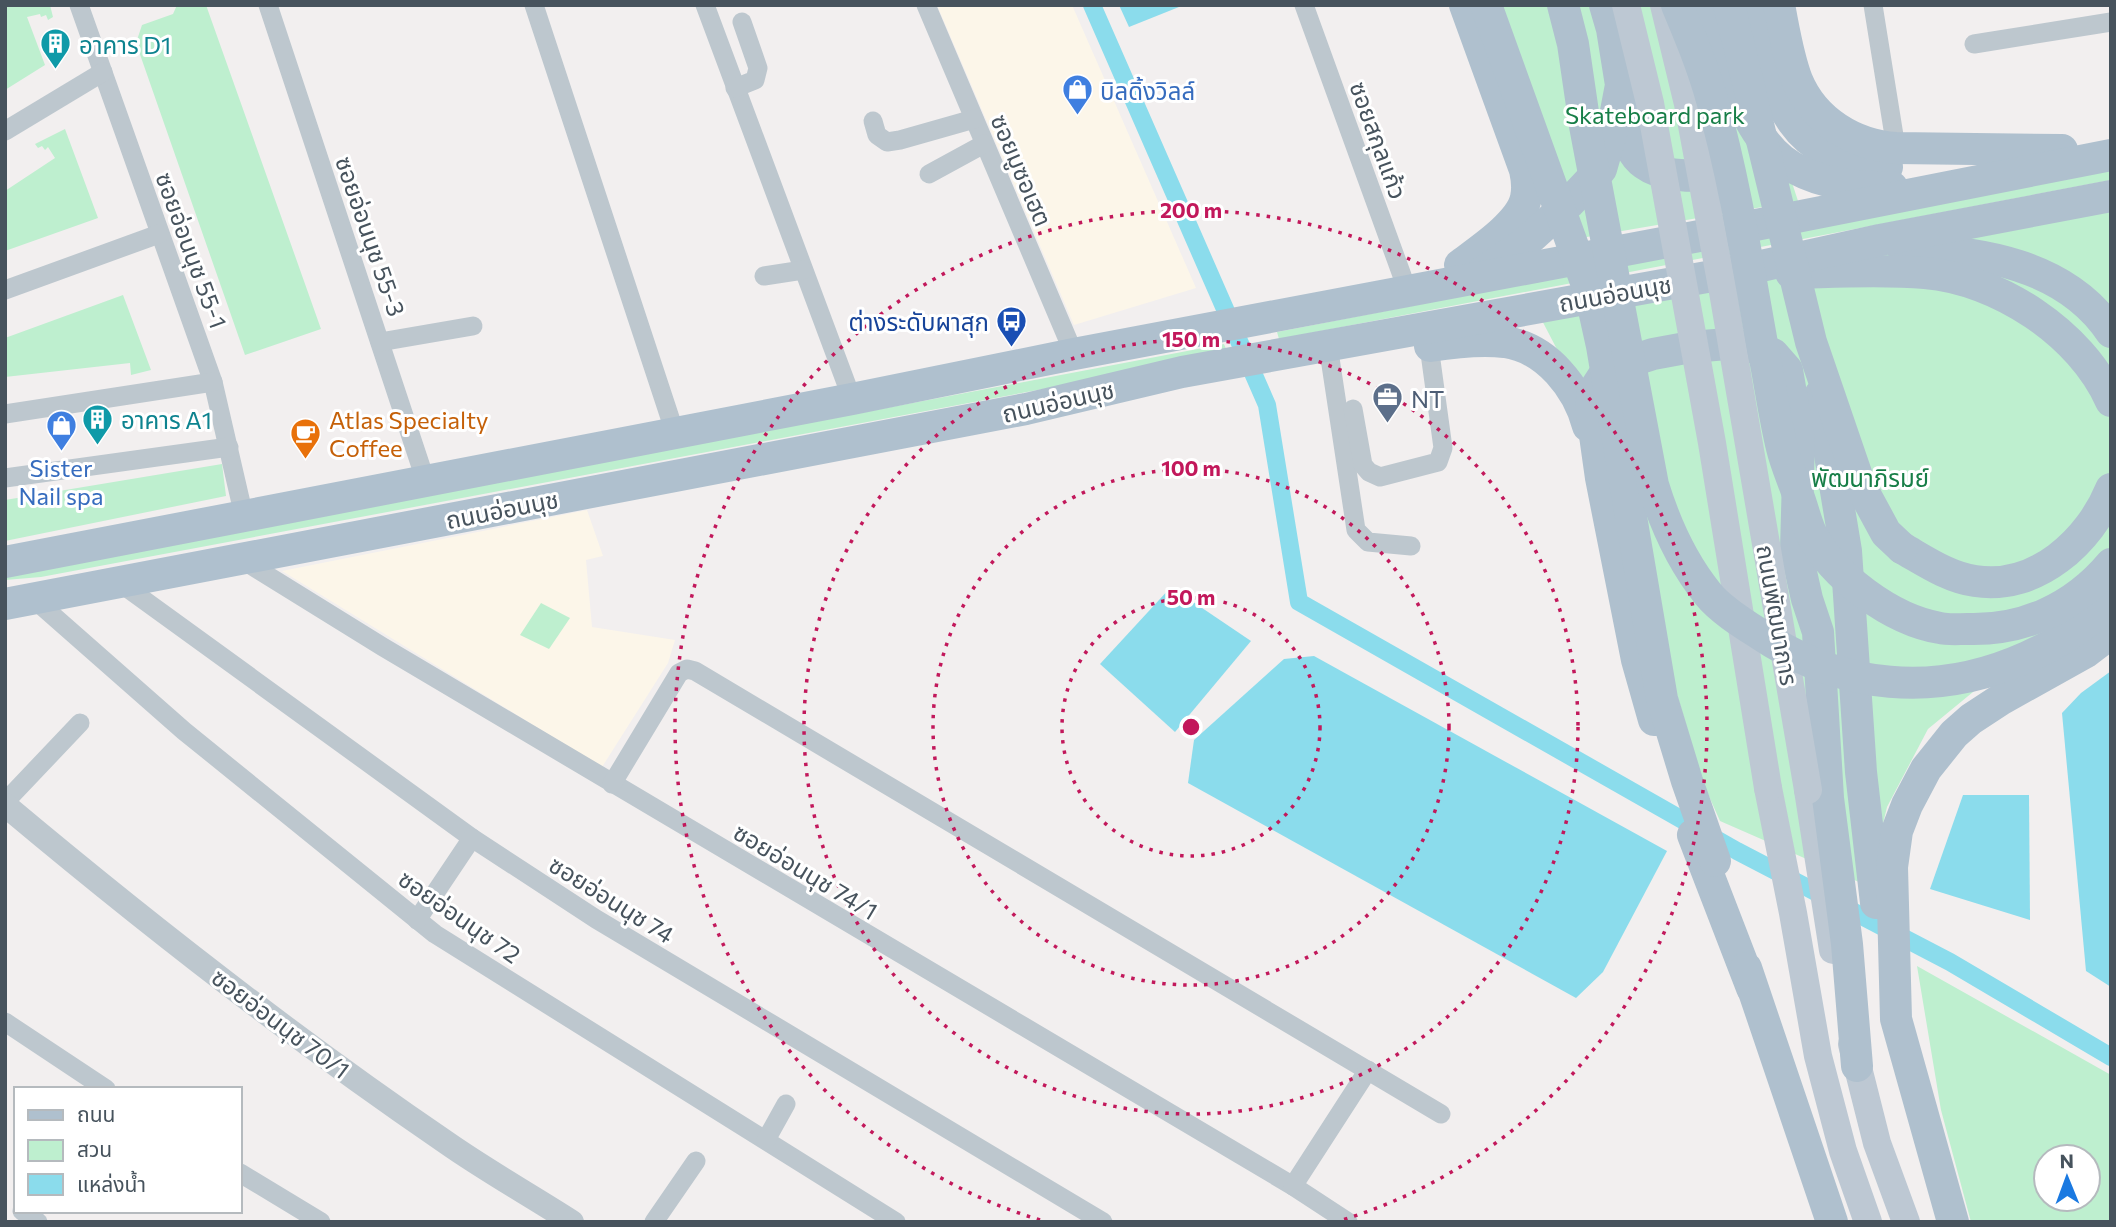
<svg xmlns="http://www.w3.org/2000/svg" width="2116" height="1227" font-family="Commissioner,'Noto Sans Thai',sans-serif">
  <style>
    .commercial { fill: #fcf6e9 }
    .green { fill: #beefcf; fill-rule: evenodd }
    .water { fill: #8bdcec }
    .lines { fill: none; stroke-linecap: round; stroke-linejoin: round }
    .canal { stroke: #8bdcec; stroke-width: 18 }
    .minor { stroke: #bdc7ce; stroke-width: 19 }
    .tertiary { stroke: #bdc7ce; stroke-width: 24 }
    .secondary { stroke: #bdc8d3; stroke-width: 28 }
    .primary { stroke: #afc0ce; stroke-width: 32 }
    .secondary-bridge { stroke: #bdc8d3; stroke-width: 28 }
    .primary-bridge { stroke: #afc0ce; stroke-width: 32 }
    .ring { fill: none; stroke: #c2185b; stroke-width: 3.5; stroke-dasharray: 3.5 7 }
    .labels { text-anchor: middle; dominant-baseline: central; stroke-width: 6; stroke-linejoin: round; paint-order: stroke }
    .culture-label { font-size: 24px; fill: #0d838f; stroke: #fff; text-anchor: start }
    .shop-label { font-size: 24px; fill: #366cbe; stroke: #fff; text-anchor: start }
    .park-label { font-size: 24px; fill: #177e47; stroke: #fff }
    .street-label { font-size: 24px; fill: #47535d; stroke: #fff }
    .transit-label { font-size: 24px; fill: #164399; stroke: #fff; text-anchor: end }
    .service-label { font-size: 24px; fill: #4e5e75; stroke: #fff; text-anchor: start }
    .food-label { font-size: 24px; fill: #c56008; stroke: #fff; text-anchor: start }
    .centre { fill: #c2185b; stroke: #fff; stroke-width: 3.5 }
    .ring-label { font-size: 21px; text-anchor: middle; font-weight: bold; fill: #c2185b; stroke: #fff; stroke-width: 6; stroke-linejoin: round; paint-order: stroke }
  </style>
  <rect width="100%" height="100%" fill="#f2efef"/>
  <g class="commercial">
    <polygon points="937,5 1072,5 1196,288 1074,325"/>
    <polygon points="587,510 603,556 586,560 592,627 675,640 668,663 602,767 282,571"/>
  </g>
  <g class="green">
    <polygon points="5,5 50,5 53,17 48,20 46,15 41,17 40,14 27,17 45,65 5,90"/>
    <polygon points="177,5 206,5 321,329 245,355 136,43 142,25 173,14"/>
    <polygon points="1488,5 1734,5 1798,201 1581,238"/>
    <polygon points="65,129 98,218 5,251 5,191 55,158 48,147 45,150 42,146 38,148 35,144"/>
    <polygon points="2111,170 2111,180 1279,339 1277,332"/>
    <polygon points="2111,196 2111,547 2073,605 2001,669 1928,729 1887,807 1868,886 1720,821 1704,785 1666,658 1641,511 1535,307"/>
    <polygon points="123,295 151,370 131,375 130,363 5,377 5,338"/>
    <polygon points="1224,344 1226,349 1059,386 41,577 5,580 5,575"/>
    <polygon points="222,464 226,496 5,541 5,500"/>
    <polygon points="541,603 570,618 549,649 520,635"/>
    <path d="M1917 966 2111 1075V1222H1971L1941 1110ZM2046 1157H2088V1199H2046Z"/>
  </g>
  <g class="water">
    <polygon points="1119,5 1184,5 1129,27"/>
    <polygon points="1171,587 1251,641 1175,732 1100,664"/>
    <polygon points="1314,656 1667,851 1603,972 1576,998 1188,783 1194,740 1284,659"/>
    <polygon points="2111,671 2111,987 2086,971 2062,713 2081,693"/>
    <polygon points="1963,795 2029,795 2030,920 1930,889"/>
  </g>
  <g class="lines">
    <polyline class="canal" points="1092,5 1267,405 1299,602 1737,851 1950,962 2111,1057"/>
    <g class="minor">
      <polyline points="79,5 213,382 244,516"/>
      <polyline points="268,5 426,482"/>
      <polyline points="534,5 675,433"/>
      <polyline points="705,5 852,399"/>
      <polyline points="926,5 1074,354"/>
      <polyline points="1304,5 1408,292"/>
      <polyline points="1873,5 1896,148"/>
      <polyline points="1974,44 2111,22"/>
      <polyline points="735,88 755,80 758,68 742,22"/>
      <polyline points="873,121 877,135 887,142 900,140 974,119"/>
      <polyline points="5,131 103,72"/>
      <polyline points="929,174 984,144"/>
      <polyline points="764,276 803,270"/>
      <polyline points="5,290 159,234"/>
      <polyline points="380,342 473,326"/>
      <polyline points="1328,345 1356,530 1368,542 1411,546"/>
      <polyline points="1353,409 1363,465 1369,472 1380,477 1438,462 1443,448 1429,346"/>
      <polyline points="5,414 213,382"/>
      <polyline points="5,478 229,447"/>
      <polyline points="241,559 383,647 1293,1186 1348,1222"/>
      <polyline points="119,582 472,838 596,919 1103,1222"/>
      <polyline points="34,599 184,731 435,934 896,1222"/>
      <polyline points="612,784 679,673 687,669 695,671 1441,1114"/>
      <polyline points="5,802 80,723"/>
      <polyline points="417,920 472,838"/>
      <polyline points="5,1022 106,1089"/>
      <polyline points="766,1140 786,1104"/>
      <polyline points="240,1173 321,1222"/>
      <polyline points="1293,1186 1368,1070"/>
      <polyline points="22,1211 38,1222"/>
      <polyline points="654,1222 696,1161"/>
    </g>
    <path class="tertiary" d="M5 805C147 924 293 1038 447 1143 487 1171 530 1195 572 1222"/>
    <g class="secondary">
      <polyline points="1768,788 1793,913 1818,1056 1843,1151 1868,1222"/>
      <polyline points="1808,790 1833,950"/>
      <polyline points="1852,1044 1877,1143 1906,1222"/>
    </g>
    <g class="primary">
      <polyline points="1709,5 1730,83 1732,102"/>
      <path d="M1753 5C1774 91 1782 159 1887 167"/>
      <path d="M1779 5C1784 30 1788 57 1797 80 1814 121 1854 145 1896 148L2062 150"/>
      <path d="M1730 83C1744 108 1758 141 1782 160 1812 183 1855 188 1892 187"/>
      <path d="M1621 85C1627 133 1621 170 1680 175 1697 177 1712 176 1726 165"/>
      <path d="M1903 249C1978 251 2066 264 2111 332"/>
      <path d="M1460 265C1480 250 1521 223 1526 198 1528 189 1527 179 1525 170L1465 5"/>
      <polyline points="1483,272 1525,243 1569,203 1601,169 1613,127 1621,85 1612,29 1605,5"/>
      <path d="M1791 273C1835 272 1881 269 1925 273 1998 279 2081 333 2111 401"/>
      <path d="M1430 346C1455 342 1480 339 1505 342 1547 348 1578 388 1588 426"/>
      <polyline points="1820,395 1846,551 1861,772 1876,903"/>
      <path d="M1902 548C1925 561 1948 577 1975 581 2036 591 2090 541 2111 489"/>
      <polyline points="5,562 852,399 1074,354 1710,234 2111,155"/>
      <polyline points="5,604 1026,409 1182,372 1729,273 1880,240 2111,196"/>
      <polyline points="1654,720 1637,660 1601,478 1591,407 1593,392 1604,375 1619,365 1653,354 1691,347 1727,344 1758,348 1773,354 1787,370 1799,440 1796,550 1807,599 1818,632 1828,798 1847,944 1857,1066"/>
      <polyline points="1693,835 1752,988"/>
      <polyline points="1746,968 1832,1222"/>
      <polyline points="1953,1222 1896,1019 1892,867 1897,831 1907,805 1926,769 1954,734 1971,719 2000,700 2086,652 2111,633"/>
    </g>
    <g class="secondary-bridge">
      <polyline points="1626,5 1650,103 1712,443 1768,788"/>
      <polyline points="1664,5 1688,104 1723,292 1808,790"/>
    </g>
    <g class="primary-bridge">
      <polyline points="1486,5 1591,296 1602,346 1662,699 1687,781 1715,861"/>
      <path d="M1563 5 1573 44 1585 126 1653 485C1665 524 1682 562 1708 594 1720 609 1742 623 1758 633 1842 690 1936 698 2027 657 2059 643 2087 626 2111 601"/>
      <path d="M1677 5C1690 36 1703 67 1712 100 1735 181 1748 266 1763 349 1770 382 1774 415 1782 448 1786 465 1794 482 1799 498 1803 509 1806 522 1811 533 1833 577 1892 620 1940 628 1948 630 1958 629 1967 629 2023 631 2074 608 2111 564"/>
      <polyline points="1729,5 1811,342 1860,485 1886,533 1902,548"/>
    </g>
  </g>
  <g class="ring">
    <circle cx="1191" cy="727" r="129"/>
    <circle cx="1191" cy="727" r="258"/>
    <circle cx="1191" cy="727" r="387"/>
    <path d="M1040 1220A516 516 0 1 1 1342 1220"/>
  </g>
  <defs>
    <symbol id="building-pin" viewBox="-11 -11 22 30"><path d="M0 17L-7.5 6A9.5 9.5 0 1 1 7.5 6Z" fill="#0f9aa8" stroke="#fff"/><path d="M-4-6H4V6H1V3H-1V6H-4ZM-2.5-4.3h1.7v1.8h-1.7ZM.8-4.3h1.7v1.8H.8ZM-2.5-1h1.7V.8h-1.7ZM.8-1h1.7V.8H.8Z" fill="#fff"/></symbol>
    <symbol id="shop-pin" viewBox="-11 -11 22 30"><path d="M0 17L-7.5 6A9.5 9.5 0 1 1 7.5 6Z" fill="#3f7fe0" stroke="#fff"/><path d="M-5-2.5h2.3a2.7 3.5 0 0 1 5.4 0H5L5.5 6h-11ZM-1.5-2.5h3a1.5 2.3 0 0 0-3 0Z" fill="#fff"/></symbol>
    <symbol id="bus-pin" viewBox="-11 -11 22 30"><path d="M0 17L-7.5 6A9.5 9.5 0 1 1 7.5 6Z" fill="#1a4fb4" stroke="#fff"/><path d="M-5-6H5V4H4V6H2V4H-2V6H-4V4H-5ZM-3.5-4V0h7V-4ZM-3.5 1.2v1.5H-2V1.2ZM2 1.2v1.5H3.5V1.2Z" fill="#fff"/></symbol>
    <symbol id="office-pin" viewBox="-11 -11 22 30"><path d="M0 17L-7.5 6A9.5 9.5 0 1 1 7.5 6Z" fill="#5c6f8a" stroke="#fff"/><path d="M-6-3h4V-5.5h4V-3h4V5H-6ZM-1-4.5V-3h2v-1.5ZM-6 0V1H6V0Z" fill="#fff"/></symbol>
    <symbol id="cafe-pin" viewBox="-11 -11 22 30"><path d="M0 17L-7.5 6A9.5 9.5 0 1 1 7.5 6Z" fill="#e8710a" stroke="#fff"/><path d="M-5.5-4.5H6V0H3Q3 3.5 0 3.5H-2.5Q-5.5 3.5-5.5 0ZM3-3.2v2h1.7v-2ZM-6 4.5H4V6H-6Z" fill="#fff"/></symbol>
  </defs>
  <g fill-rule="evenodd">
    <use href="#building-pin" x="38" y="26" width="35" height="47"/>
    <use href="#shop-pin" x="1060" y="72" width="35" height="47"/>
    <use href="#bus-pin" x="994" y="304" width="35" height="47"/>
    <use href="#office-pin" x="1370" y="380" width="35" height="47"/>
    <use href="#building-pin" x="80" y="402" width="35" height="47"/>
    <use href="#shop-pin" x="44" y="408" width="35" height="47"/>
    <use href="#cafe-pin" x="288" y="416" width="35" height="47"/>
  </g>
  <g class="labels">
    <g class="culture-label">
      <text x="79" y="44">อาคาร D1</text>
      <text x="121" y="419">อาคาร A1</text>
    </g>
    <g class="shop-label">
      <text x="1100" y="90">บิลดิ้งวิลล์</text>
      <text x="61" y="467" text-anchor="middle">Sister<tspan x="61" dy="28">Nail spa</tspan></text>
    </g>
    <g class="park-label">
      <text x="1655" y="114">Skateboard park</text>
      <text x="1870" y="477">พัฒนาภิรมย์</text>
    </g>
    <g class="street-label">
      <text transform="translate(1379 140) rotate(70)">ซอยสกุลแก้ว</text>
      <text transform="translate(1022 170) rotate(67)">ซอยมูซอเฮต</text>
      <text transform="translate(371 236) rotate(71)">ซอยอ่อนนุช 55-3</text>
      <text transform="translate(192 250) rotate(70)">ซอยอ่อนนุช 55-1</text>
      <text transform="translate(1615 293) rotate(-10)">ถนนอ่อนนุช</text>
      <text transform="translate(1058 401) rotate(-13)">ถนนอ่อนนุช</text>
      <text transform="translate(502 509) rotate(-11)">ถนนอ่อนนุช</text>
      <text transform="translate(1778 615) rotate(80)">ถนนพัฒนาการ</text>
      <text transform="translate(806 871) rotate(31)">ซอยอ่อนนุช 74/1</text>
      <text transform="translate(612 899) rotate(32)">ซอยอ่อนนุช 74</text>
      <text transform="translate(460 916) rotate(35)">ซอยอ่อนนุช 72</text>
      <text transform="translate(281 1023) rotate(37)">ซอยอ่อนนุช 70/1</text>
    </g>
    <g class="transit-label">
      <text x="989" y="321">ต่างระดับผาสุก</text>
    </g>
    <g class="service-label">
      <text x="1411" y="398">NT</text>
    </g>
    <g class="food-label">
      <text x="329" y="419">Atlas Specialty<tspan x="329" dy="28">Coffee</tspan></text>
    </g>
  </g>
  <circle cx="1191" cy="727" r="10" class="centre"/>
  <g class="ring-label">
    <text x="1191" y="218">200 m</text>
    <text x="1191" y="347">150 m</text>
    <text x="1191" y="476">100 m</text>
    <text x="1191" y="605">50 m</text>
  </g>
  <rect width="2116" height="1227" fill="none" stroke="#47535d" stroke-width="14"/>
  <rect x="14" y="1087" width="228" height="126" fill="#ffffff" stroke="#b5babe" stroke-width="2"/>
  <rect x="28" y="1110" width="35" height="10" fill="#afc0ce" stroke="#b5babe" stroke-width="2"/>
  <text x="77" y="1122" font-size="21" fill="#47535d">ถนน</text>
  <rect x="28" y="1140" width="35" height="21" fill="#beefcf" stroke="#b5babe" stroke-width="2"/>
  <text x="77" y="1157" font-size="21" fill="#47535d">สวน</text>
  <rect x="28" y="1174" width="35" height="21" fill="#8bdcec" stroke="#b5babe" stroke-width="2"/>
  <text x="77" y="1192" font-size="21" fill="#47535d">แหล่งน้ำ</text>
  <g transform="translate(2067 1178) rotate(359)"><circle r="33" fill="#ffffff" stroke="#b5babe" stroke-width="2"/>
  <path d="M0-5L12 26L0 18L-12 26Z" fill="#1a79e1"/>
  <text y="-10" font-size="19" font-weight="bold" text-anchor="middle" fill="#47535d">N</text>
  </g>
</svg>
